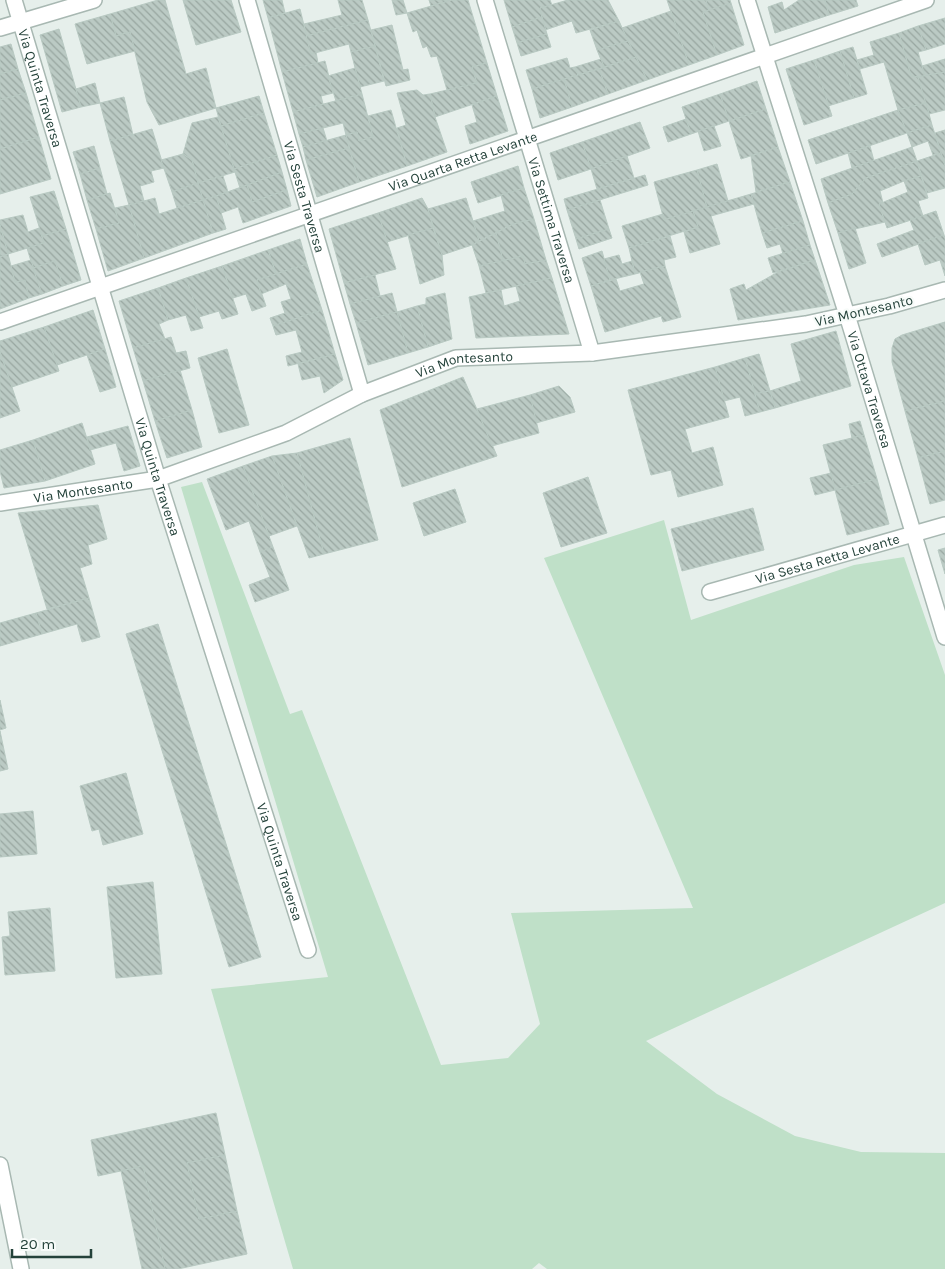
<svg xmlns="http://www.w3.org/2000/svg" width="945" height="1269" font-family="Karla,sans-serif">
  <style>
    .green { fill: #bfe0c8 }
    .building { fill: url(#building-back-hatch); stroke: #b8c9c2 }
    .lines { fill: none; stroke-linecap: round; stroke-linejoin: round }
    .minor-casing { stroke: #a8b8b2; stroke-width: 18 }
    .tertiary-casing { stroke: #a8b8b2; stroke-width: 18 }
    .minor { stroke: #fff; stroke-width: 15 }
    .tertiary { stroke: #fff; stroke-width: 15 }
    .labels { text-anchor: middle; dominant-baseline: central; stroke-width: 4.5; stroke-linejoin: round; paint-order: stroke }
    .street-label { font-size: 14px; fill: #24423a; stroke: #f7fbf9 }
  </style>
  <defs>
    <pattern id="building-back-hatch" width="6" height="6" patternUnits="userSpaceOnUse" patternTransform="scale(1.25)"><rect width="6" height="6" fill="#bbcac4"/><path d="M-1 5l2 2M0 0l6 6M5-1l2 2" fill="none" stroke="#98a6a0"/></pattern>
  </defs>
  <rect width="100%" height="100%" fill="#e6efeb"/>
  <polygon class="green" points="202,482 290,714 302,710 441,1065 508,1058 540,1024 511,913 693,908 544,558 664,520 691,620 854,565 904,557 945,675 945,903 646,1041 717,1094 795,1136 861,1152 945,1153 945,1269 547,1269 539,1263 532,1269 293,1269 211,989 328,977 181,487"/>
  <g class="building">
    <polygon points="158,0 165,0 186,74 206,68 216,108 159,125 147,102 130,32 116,36 110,14"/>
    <polygon points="183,0 231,0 241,32 196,45"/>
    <polygon points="263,0 282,0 285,13 268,18"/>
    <polygon points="338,0 362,0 368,20 306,36 304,24 342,15"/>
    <polygon points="392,0 403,0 407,13 396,15"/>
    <polygon points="429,0 452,0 431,6"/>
    <polygon points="452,0 468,0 487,63 472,67 477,83 447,90 437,56 431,57 427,46 423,48 417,30 413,32 407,13"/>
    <polygon points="504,0 550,0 552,5 540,8 542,17 512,27"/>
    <polygon points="568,0 608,0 619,21 576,33 572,21 545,30 540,8"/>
    <polygon points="667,0 706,0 709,11 703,12 717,55 689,65"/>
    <polygon points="706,0 730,0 731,3 709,11"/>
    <polygon points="799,0 825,0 829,15 775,33 768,7 782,2 784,10"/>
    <polygon points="825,0 856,0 858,6 829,15"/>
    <polygon points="731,3 744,45 717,55 703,12"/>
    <polygon points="300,9 311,54 316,52 318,63 282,72 268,18"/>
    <polygon points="671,11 689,65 647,80 622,28"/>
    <polygon points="110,14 116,36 130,32 135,51 87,64 75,24"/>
    <polygon points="542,17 547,34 517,43 512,27"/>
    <polygon points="945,18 945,44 926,50 918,26"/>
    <polygon points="368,20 375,46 351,52 349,44 311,54 306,36"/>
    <polygon points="619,21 628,41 597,50 590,30"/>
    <polygon points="392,25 403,70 408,69 410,80 386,86 371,30"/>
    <polygon points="918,26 926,50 918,52 925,76 918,77 911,76 899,33"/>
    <polygon points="59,29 81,107 62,112 40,35"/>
    <polygon points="899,33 911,76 918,77 926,103 898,110 884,62 860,69 857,60 874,55 870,42"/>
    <polygon points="547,34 551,47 521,56 517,43"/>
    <polygon points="628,41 636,57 604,67 597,50"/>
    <polygon points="11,44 18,69 0,74 0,47"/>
    <polygon points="375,46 384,81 360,87 351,52"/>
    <polygon points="853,47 867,94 854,98 840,51"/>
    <polygon points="840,51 854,98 828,106 814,60"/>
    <polygon points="636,57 647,80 608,94 599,69"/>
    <polygon points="567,58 570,68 575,67 578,75 532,89 526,70"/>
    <polygon points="601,59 604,67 578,75 575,67"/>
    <polygon points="945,59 945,72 925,76 922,66"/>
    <polygon points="814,60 832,116 804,125 786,69"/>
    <polygon points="325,61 333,93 321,96 323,104 293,112 282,72"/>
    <polygon points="487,63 497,96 435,117 430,94 477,83 472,67"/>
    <polygon points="355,68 362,94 336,101 328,76"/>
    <polygon points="18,69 26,93 0,100 0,74"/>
    <polygon points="599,69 608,94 572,107 564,79"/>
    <polygon points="945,72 945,110 929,114 918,77"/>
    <polygon points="564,79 572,107 540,118 532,89"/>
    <polygon points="757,81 766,109 729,121 720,94"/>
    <polygon points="95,83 100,103 81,107 76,89"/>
    <polygon points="417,90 423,95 430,94 435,117 447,152 407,166 397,128 406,125 397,93"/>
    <polygon points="26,93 39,137 0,149 0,100"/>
    <polygon points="362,94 373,137 359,141 357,132 346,135 343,123 299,134 293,112"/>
    <polygon points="720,94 729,121 691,134 682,107"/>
    <polygon points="259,96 264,113 221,126 216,108"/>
    <polygon points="497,96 508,131 470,144 465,126 477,122 472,105"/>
    <polygon points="124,97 133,135 110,141 100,103"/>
    <polygon points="926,103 932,125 907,133 898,110"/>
    <polygon points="766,109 778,147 741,159 729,121"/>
    <polygon points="391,110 407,166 359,182 346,135 357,132 359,141 373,137 368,116"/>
    <polygon points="898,110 907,133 816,164 808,140"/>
    <polygon points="264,113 277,155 234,169 221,126"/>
    <polygon points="218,117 235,172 198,183 192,160 183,154 192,123"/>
    <polygon points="686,119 691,134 668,142 663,127"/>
    <polygon points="640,122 650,148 591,169 582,142"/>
    <polygon points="932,125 941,153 933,155 928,141 912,147 907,133"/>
    <polygon points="714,126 721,146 704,151 698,131"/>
    <polygon points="323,128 327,141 303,147 299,134"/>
    <polygon points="152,129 164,168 151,171 154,182 140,186 144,201 129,205 110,141"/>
    <polygon points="945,130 945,166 935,133"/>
    <polygon points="346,135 349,148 306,160 303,147"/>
    <polygon points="39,137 51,179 0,194 0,149"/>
    <polygon points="582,142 591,169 558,180 550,153"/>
    <polygon points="94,146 100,168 80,174 73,152"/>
    <polygon points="870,146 874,161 852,168 848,153"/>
    <polygon points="778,147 790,182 756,192 751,156"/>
    <polygon points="912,147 917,161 866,178 852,194 828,203 821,179"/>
    <polygon points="349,148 359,182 317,197 306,160"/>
    <polygon points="941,153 945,166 945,188 927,193 917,161"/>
    <polygon points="183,154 192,160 198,183 172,192 161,160"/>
    <polygon points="277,155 282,172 240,188 234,169"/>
    <polygon points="627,156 634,178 597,189 591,169"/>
    <polygon points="917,161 921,176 904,181 880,191 883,203 879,204 885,222 838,233 828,203 852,194 866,178"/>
    <polygon points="717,164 728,201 707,208 697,170"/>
    <polygon points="518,166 524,188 478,203 471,182"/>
    <polygon points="100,168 107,194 87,200 80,174"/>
    <polygon points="697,170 707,208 664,220 654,182"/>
    <polygon points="282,172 287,190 252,202 247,185"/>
    <polygon points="645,175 648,185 567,210 564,199"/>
    <polygon points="223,176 228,192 203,200 198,183"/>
    <polygon points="921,176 928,198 918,201 923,216 887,228 879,204 908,192 904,181"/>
    <polygon points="790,182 803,221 762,233 751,194"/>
    <polygon points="198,183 203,200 177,208 172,192"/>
    <polygon points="247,185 252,202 287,190 291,206 243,223 238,207 221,213 216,196"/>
    <polygon points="524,188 534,219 513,224 479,241 473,221 505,211 501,195"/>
    <polygon points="54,191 66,229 42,236 30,197"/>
    <polygon points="110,193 119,223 96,229 87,200"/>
    <polygon points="751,194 754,204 711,216 720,244 690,253 684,232 698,227 693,211"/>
    <polygon points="216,196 226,229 213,233 203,200"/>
    <polygon points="155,198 159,214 203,200 213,233 144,258 129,205"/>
    <polygon points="422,198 428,209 433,228 387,242 378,213"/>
    <polygon points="466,198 479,241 472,245 442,255 428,209"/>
    <polygon points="600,200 609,229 576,239 567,210"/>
    <polygon points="129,205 144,258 108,271 96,229 119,223 115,208"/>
    <polygon points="693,211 698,227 629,248 622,226 663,214 664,220"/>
    <polygon points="936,211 944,235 882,257 877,244 914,230 910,220"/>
    <polygon points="378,213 396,269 344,283 329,229"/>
    <polygon points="23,215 28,232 39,228 44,243 8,254 0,225 0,220"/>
    <polygon points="534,219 546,260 525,264 523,256 503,261 496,233 513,224"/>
    <polygon points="803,221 810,245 783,254 780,244 767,248 762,233"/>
    <polygon points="0,225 8,254 0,257"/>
    <polygon points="433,228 442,255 444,275 420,284 408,235"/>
    <polygon points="855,228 866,263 849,269 838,233"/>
    <polygon points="66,229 81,280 63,286 55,261 33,268 27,248 44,243 42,236"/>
    <polygon points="609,229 612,238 579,249 576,239"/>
    <polygon points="496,233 503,261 479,266 472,245"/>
    <polygon points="944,235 945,238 945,276 940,260 925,265 918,244"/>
    <polygon points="670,236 676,257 664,260 665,266 635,274 629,248"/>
    <polygon points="300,239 307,264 276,274 268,250"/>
    <polygon points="810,245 815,260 773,273 768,258"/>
    <polygon points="268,250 276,274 257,280 266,306 252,311 246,294 233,298 222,266"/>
    <polygon points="602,251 610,280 591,286 582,258"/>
    <polygon points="8,254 15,282 25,280 29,298 0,309 0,257"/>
    <polygon points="619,255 622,264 632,261 635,274 610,280 604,259"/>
    <polygon points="523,256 525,264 546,260 552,278 486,293 479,266"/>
    <polygon points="31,260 42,294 29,298 25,280 15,282 11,266"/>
    <polygon points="815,260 830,305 738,320 730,289 744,284 746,290 778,272"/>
    <polygon points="55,261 63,286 42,294 33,268"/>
    <polygon points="307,264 322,310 273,326 270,318 285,313 281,302 291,299 286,284 261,294 257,280"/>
    <polygon points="222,266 238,314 222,319 219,311 199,317 186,278"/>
    <polygon points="665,266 681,317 663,322 661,316 605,332 591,286 616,279 620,291 644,284 640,272"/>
    <polygon points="375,275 380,296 350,304 344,283"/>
    <polygon points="186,278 203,328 191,331 186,315 168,320 158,288"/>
    <polygon points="552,278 569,334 476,338 469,297 501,290 504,306 520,301 516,286"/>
    <polygon points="158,288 168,320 159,324 165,339 133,348 119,301"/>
    <polygon points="392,293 397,312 356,323 350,304"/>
    <polygon points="445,293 452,339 428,347 417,306 426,304 426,298"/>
    <polygon points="417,306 428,347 408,353 397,312"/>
    <polygon points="93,310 105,349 57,365 44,327"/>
    <polygon points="322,310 335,354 288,366 286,356 302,352 296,330 276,335 273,326"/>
    <polygon points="397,312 408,353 368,365 356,323"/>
    <polygon points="945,322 945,401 905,411 892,362 892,348 895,339 902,335"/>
    <polygon points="44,327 59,371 12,387 0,352 0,341"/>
    <polygon points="836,331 851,386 775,408 770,391 801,381 791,344"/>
    <polygon points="171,337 176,353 186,351 190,368 143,381 133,348"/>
    <polygon points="105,349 116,387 100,392 87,355"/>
    <polygon points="227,349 249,425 219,433 198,358"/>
    <polygon points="0,352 20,411 0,418"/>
    <polygon points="335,354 343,380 324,393 320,376 302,380 298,364"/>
    <polygon points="759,354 770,391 755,394 745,358"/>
    <polygon points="745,358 760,412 745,416 740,397 724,401 715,367"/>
    <polygon points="715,367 729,417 685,429 692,453 713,447 723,485 678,497 671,470 651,475 628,390"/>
    <polygon points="180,370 192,410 155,421 143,381"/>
    <polygon points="463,377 497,456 402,487 380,410"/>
    <polygon points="559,386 570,397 575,412 536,423 530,395"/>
    <polygon points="770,391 775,408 760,412 755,394"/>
    <polygon points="530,395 539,433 492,446 477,409"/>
    <polygon points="945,401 945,451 918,458 905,411"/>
    <polygon points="192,410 202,447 167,458 155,421"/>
    <polygon points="860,421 864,435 852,438 849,424"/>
    <polygon points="82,423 95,464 45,481 33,440"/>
    <polygon points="128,426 140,466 124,471 116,443 90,450 87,437"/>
    <polygon points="864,435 877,479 835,490 823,445"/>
    <polygon points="350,438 378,540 324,554 297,453"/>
    <polygon points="33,440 45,481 4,488 0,471 0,450"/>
    <polygon points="945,451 945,500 930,504 918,458"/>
    <polygon points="297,453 324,554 309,558 272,456"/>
    <polygon points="272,456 297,526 269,536 243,466"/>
    <polygon points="243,466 273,547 260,552 249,521 226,530 207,479"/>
    <polygon points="831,473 835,490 815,495 810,478"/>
    <polygon points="588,477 607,533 561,547 543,493"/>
    <polygon points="877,479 889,524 847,535 835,490"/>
    <polygon points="455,489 466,522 424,536 413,503"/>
    <polygon points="98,505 107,539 88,545 92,564 80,568 89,598 47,609 18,513"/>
    <polygon points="753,508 764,550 682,571 671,529"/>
    <polygon points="273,547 289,590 255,602 249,585 270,577 260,552"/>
    <polygon points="945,548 945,574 938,550"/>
    <polygon points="89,598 100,637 82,642 77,624 42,634 36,613"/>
    <polygon points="36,613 42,634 0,646 0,623"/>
    <polygon points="158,624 261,957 229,967 126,634"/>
    <polygon points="0,700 6,728 0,730"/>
    <polygon points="0,731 8,769 0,771"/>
    <polygon points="126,773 143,834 103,845 99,829 92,831 80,786"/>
    <polygon points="33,811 37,854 0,857 0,814"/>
    <polygon points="153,882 162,974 116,978 107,887"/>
    <polygon points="50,908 55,971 5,975 2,937 10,936 8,912"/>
    <polygon points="216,1113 225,1155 187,1163 199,1219 237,1211 247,1254 178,1269 165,1269 143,1166 98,1176 91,1140"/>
    <polygon points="225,1155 237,1211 199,1219 187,1163"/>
    <polygon points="143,1166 165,1269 142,1269 121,1171"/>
  </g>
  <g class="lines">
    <defs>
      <g id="minor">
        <path id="s1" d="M14 0 158 479 308 950"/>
        <path id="s2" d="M247 0 362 394"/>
        <path id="s3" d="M485 0 592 353"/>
        <polyline points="0,28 94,0"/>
        <path id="s4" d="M945 290 889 306 847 315 945 637"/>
        <path id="s5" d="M0 322 926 0"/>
        <path id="s6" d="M710 592 945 525"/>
        <polyline points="0,1165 21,1269"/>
      </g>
      <g id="tertiary">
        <path id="s7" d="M0 503 158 479 286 433 362 394 456 358 592 353 806 324 847 315 747 0"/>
      </g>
    </defs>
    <use href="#minor" class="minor-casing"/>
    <use href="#tertiary" class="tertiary-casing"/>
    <use href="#minor" class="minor"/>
    <use href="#tertiary" class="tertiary"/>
  </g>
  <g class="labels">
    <g class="street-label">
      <text stroke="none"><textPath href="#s1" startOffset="92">Via Quinta Traversa</textPath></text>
      <text stroke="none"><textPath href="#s5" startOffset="490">Via Quarta Retta Levante</textPath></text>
      <text stroke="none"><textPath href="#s2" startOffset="205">Via Sesta Traversa</textPath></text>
      <text stroke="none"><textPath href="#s3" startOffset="230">Via Settima Traversa</textPath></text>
      <text transform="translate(864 311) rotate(-13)">Via Montesanto</text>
      <text stroke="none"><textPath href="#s7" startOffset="489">Via Montesanto</textPath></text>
      <text stroke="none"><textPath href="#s4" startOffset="179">Via Ottava Traversa</textPath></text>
      <text stroke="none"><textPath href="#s1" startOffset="498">Via Quinta Traversa</textPath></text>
      <text stroke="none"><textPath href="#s7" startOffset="84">Via Montesanto</textPath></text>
      <text stroke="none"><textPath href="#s6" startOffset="122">Via Sesta Retta Levante</textPath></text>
      <text stroke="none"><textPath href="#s1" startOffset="902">Via Quinta Traversa</textPath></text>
    </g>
  </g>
  <path d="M12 1249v8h79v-8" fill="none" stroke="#24423a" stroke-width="2.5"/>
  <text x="20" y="1249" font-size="15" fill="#24423a" stroke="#f7fbf9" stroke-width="4" paint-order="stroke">20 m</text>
</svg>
